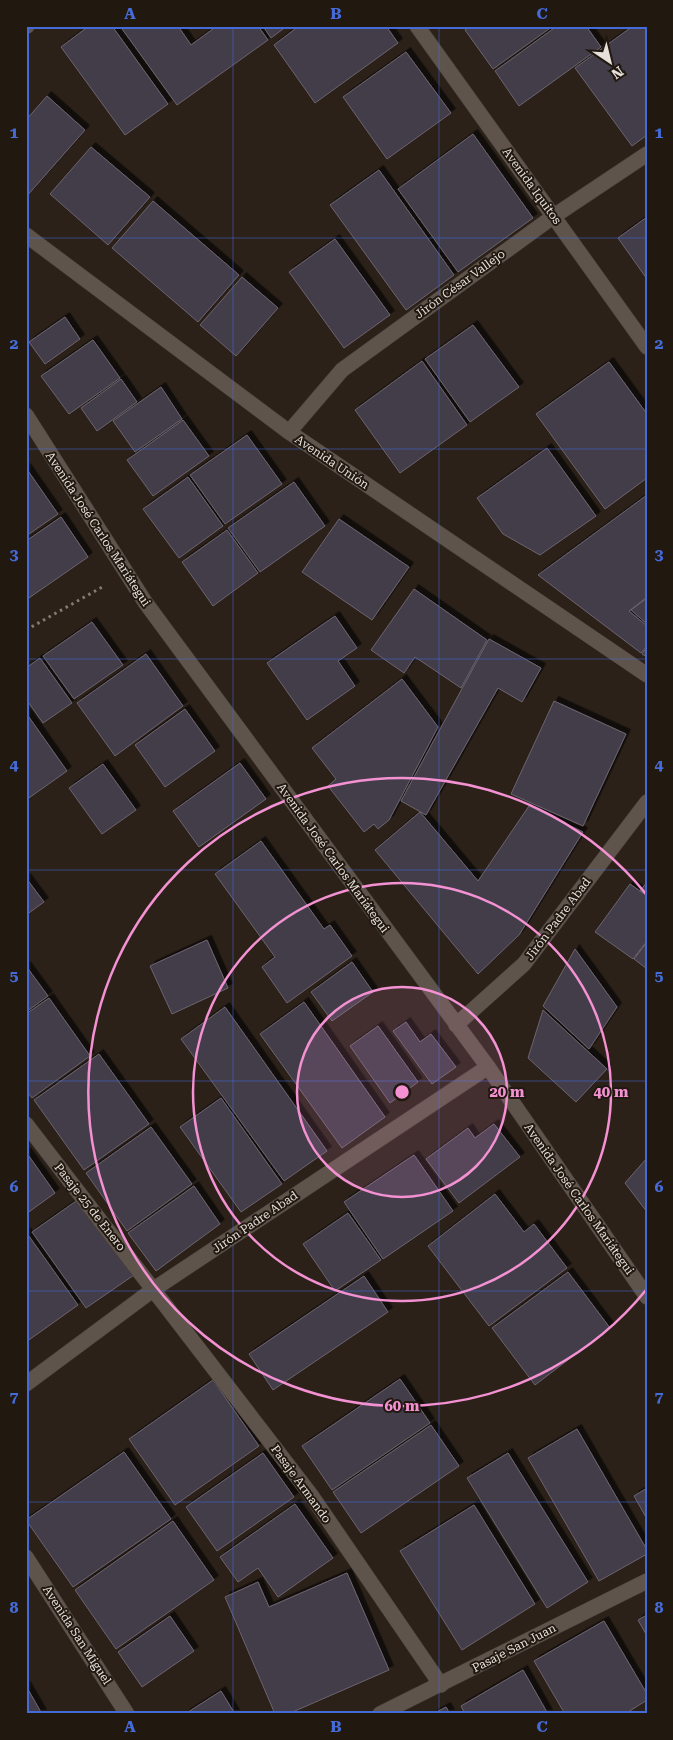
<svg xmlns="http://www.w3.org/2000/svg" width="673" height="1740" font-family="'Roboto Serif',serif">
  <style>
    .building { fill: #433c48; stroke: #6c6470; filter: url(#shadow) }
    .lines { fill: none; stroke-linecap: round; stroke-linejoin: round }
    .street-casing { stroke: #463e38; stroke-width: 16 }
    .secondary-casing { stroke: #463e38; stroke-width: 16 }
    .path { stroke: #837b74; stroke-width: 3; stroke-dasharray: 2.5 4; stroke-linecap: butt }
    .street { stroke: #5f544b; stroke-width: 15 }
    .secondary { stroke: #5f544b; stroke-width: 15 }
    .grid { fill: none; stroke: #456bd8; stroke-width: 1; stroke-opacity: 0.55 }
    .ring { fill: none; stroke: #f491d3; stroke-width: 2.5 }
    .labels { text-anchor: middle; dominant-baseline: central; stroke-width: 4; stroke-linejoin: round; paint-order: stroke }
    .street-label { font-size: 12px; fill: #e6dfda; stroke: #211810 }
    .centre { fill: #f491d3; stroke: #211810; stroke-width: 2.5 }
    .ring-label { font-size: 15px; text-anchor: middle; font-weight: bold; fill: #f491d3; stroke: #211810; stroke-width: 4; stroke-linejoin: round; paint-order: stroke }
    .neatline { fill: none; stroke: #456bd8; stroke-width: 2 }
    .grid-label { font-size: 16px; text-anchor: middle; font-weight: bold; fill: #456bd8 }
  </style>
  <defs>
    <filter id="shadow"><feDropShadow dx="4.5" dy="-4.5" stdDeviation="0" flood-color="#0009"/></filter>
  </defs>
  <rect width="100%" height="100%" fill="#2b2119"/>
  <g class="building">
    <polygon points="89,26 112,26 168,104 125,135 61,47"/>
    <polygon points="120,26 178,26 191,45 217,26 258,26 268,40 177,105"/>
    <polygon points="263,26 287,26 271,38"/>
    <polygon points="299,26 386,26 398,43 315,103 274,45"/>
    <polygon points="470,26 553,26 493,69 465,30"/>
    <polygon points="557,26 586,26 601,47 519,106 495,71"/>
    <polygon points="633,26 647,26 647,135 632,146 575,68"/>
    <polygon points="406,52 451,113 387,159 343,97"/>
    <polygon points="47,96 85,130 26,197 26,120"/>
    <polygon points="473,134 533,218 458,272 398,189"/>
    <polygon points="91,147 150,197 108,245 50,194"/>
    <polygon points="379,170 454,275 406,310 330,205"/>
    <polygon points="153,201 239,275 198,322 112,248"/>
    <polygon points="647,217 647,279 618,238"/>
    <polygon points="335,239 390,315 344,348 289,272"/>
    <polygon points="242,277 278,308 236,356 200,325"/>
    <polygon points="65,317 80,339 45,364 29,342"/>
    <polygon points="473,325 519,387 470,422 425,359"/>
    <polygon points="93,340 120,378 69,414 41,376"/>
    <polygon points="422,361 467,425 400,473 355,410"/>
    <polygon points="609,362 647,414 647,478 605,509 536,414"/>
    <polygon points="121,379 137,402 97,431 81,408"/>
    <polygon points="161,387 182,419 135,452 113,421"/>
    <polygon points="183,420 209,456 153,496 127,460"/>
    <polygon points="247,435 282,484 225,524 190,475"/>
    <polygon points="547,448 596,516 540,555 503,534 477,498"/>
    <polygon points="26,468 58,514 26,536"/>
    <polygon points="188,477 223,526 179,558 143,509"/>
    <polygon points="294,482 325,526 260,572 228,528"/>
    <polygon points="647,495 647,597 629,611 647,626 647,646 641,653 538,575"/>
    <polygon points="61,517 88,557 26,600 26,541"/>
    <polygon points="339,519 409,567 372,620 302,572"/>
    <polygon points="227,530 258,573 213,606 182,562"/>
    <polygon points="414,589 487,640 461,688 415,657 404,673 371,650"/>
    <polygon points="647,598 647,624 631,610"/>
    <polygon points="335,616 357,648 338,661 355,686 307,720 267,663"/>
    <polygon points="92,622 123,665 74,699 43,656"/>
    <polygon points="489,639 541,668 522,702 498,688 426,815 401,801"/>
    <polygon points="647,647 647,657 642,654"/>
    <polygon points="146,654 183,706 115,756 77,703"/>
    <polygon points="40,658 72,703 43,723 26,699 26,668"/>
    <polygon points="402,679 438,727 389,820 378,829 374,824 364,832 328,786 336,779 312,748"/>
    <polygon points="554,701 626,734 583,826 511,794"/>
    <polygon points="185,709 215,751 165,787 135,745"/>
    <polygon points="26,713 67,771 26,800"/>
    <polygon points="240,763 266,799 199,847 173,811"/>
    <polygon points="103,764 136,810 102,834 69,788"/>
    <polygon points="529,806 583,832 519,935 478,974 375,850 420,812 478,881"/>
    <polygon points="261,841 324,929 330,925 352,956 287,1003 262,967 275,957 215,874"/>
    <polygon points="26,878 44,902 26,915"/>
    <polygon points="647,882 647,896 640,891"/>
    <polygon points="630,884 647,896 647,941 633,959 595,932"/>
    <polygon points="207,940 228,988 172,1014 150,966"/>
    <polygon points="647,942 647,969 634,959"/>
    <polygon points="575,949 617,1007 589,1049 543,1006"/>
    <polygon points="352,962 373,992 332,1021 311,992"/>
    <polygon points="26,966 48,996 26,1012"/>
    <polygon points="49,998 90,1056 32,1098 26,1090 26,1014"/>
    <polygon points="304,1002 385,1117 342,1148 260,1034"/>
    <polygon points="225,1007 327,1151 284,1181 181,1039"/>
    <polygon points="543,1010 607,1069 576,1102 528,1058"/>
    <polygon points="406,1022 420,1042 431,1034 456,1067 432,1084 393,1031"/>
    <polygon points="378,1026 418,1082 390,1103 350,1046"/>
    <polygon points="99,1054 149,1124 84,1170 34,1100"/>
    <polygon points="221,1098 282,1184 241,1212 180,1127"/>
    <polygon points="494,1124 520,1157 459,1203 426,1159 468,1128 475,1138"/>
    <polygon points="151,1127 192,1184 127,1231 86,1173"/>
    <polygon points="26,1152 55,1193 26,1214"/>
    <polygon points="414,1155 453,1211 383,1259 344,1202"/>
    <polygon points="647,1158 647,1212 625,1183"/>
    <polygon points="194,1186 220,1224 156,1271 128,1233"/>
    <polygon points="495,1194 524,1232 534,1224 567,1268 489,1326 428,1246"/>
    <polygon points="79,1199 134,1275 86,1308 32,1232"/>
    <polygon points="348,1213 381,1260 335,1291 303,1244"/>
    <polygon points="26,1232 78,1305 26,1342"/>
    <polygon points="568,1272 610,1328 535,1385 492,1328"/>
    <polygon points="364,1276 388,1312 273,1390 249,1354"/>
    <polygon points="400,1379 430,1423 332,1490 302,1446"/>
    <polygon points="213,1380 259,1446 175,1505 129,1439"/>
    <polygon points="431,1425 459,1466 361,1533 333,1492"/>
    <polygon points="577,1429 647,1550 647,1554 599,1581 528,1458"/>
    <polygon points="124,1452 171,1519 73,1587 26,1520"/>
    <polygon points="263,1453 294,1497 217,1551 186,1507"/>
    <polygon points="508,1453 588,1582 547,1608 467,1478"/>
    <polygon points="647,1488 647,1519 634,1496"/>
    <polygon points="295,1504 333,1558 278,1597 258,1568 238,1582 220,1557"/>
    <polygon points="474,1505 535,1604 462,1650 400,1551"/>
    <polygon points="173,1521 214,1580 116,1649 75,1590"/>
    <polygon points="347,1573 389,1670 288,1714 275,1714 225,1597 258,1582 269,1607"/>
    <polygon points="647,1615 647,1636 638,1620"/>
    <polygon points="170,1616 194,1651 142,1687 118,1652"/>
    <polygon points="604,1621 647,1694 647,1700 625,1714 565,1714 534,1661"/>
    <polygon points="523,1670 548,1714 465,1714 461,1706"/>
    <polygon points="26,1686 42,1714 26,1714"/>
    <polygon points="221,1691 235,1714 185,1714"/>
    <polygon points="446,1707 450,1714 433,1714"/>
  </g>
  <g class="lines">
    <defs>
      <g id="street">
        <polyline points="26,26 27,26"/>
        <polyline points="417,26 647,347"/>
        <polyline points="26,415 145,602 488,1067 647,1297"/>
        <polyline points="289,432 342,370 554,216 647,154"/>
        <polyline points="456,1025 524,964 647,802"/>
        <polyline points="26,1124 311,1495 441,1685"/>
        <polyline points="26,1384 154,1289 488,1067"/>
        <polyline points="26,1557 127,1714"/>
        <polyline points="380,1714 647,1581"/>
      </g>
      <polyline id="secondary" points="26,235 289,432 647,675"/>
    </defs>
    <use href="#street" class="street-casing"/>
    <use href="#secondary" class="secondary-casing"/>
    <polyline class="path" points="26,630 104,586"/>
    <use href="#street" class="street"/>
    <use href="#secondary" class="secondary"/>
  </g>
  <path class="grid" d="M233 26V1714M439 26V1714M26 238H647M26 449H647M26 659H647M26 870H647M26 1081H647M26 1291H647M26 1502H647"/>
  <circle cx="402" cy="1092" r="105" fill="#f491d3" fill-opacity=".12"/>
  <g class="ring">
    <circle cx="402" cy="1092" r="105"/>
    <circle cx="402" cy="1092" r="209"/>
    <path d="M646 1290A314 314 0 1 1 646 894"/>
  </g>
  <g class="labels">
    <g class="street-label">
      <text transform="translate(532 186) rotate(54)">Avenida Iquitos</text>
      <text transform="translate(460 284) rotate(-36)">Jirón César Vallejo</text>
      <text transform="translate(332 462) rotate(34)">Avenida Unión</text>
      <text transform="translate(98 529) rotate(57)">Avenida José Carlos Mariátegui</text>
      <text transform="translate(333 858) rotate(54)">Avenida José Carlos Mariátegui</text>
      <text transform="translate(558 919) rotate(-53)">Jirón Padre Abad</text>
      <text transform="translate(579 1199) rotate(55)">Avenida José Carlos Mariátegui</text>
      <text transform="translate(90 1207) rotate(52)">Pasaje 25 de Enero</text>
      <text transform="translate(255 1222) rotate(-34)">Jirón Padre Abad</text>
      <text transform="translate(301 1484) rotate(54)">Pasaje Armando</text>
      <text transform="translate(77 1635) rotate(57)">Avenida San Miguel</text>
      <text transform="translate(514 1648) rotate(-27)">Pasaje San Juan</text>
    </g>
  </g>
  <circle cx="402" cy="1092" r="8" class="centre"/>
  <g class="ring-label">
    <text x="507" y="1097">20 m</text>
    <text x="611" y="1097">40 m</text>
    <text x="402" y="1411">60 m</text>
  </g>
  <rect width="673" height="1740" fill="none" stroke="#211810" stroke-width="55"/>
  <g transform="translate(610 62) rotate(145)" stroke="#211810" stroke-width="4" paint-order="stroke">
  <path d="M0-4L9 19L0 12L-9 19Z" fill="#e6dfda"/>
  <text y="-8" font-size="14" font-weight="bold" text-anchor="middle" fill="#e6dfda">N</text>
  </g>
  <rect x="28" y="28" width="618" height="1684" class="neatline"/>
  <g class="grid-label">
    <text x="130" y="19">A</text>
    <text x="336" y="19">B</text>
    <text x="542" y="19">C</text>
    <text x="14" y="138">1</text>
    <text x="659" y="138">1</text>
    <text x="14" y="349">2</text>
    <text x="659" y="349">2</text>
    <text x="14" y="560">3</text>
    <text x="659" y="560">3</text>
    <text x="14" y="770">4</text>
    <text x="659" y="770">4</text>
    <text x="14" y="981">5</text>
    <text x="659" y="981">5</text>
    <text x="14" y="1192">6</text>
    <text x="659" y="1192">6</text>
    <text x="14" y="1402">7</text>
    <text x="659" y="1402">7</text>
    <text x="14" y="1613">8</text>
    <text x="659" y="1613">8</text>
    <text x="130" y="1732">A</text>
    <text x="336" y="1732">B</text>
    <text x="542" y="1732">C</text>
  </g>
</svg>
